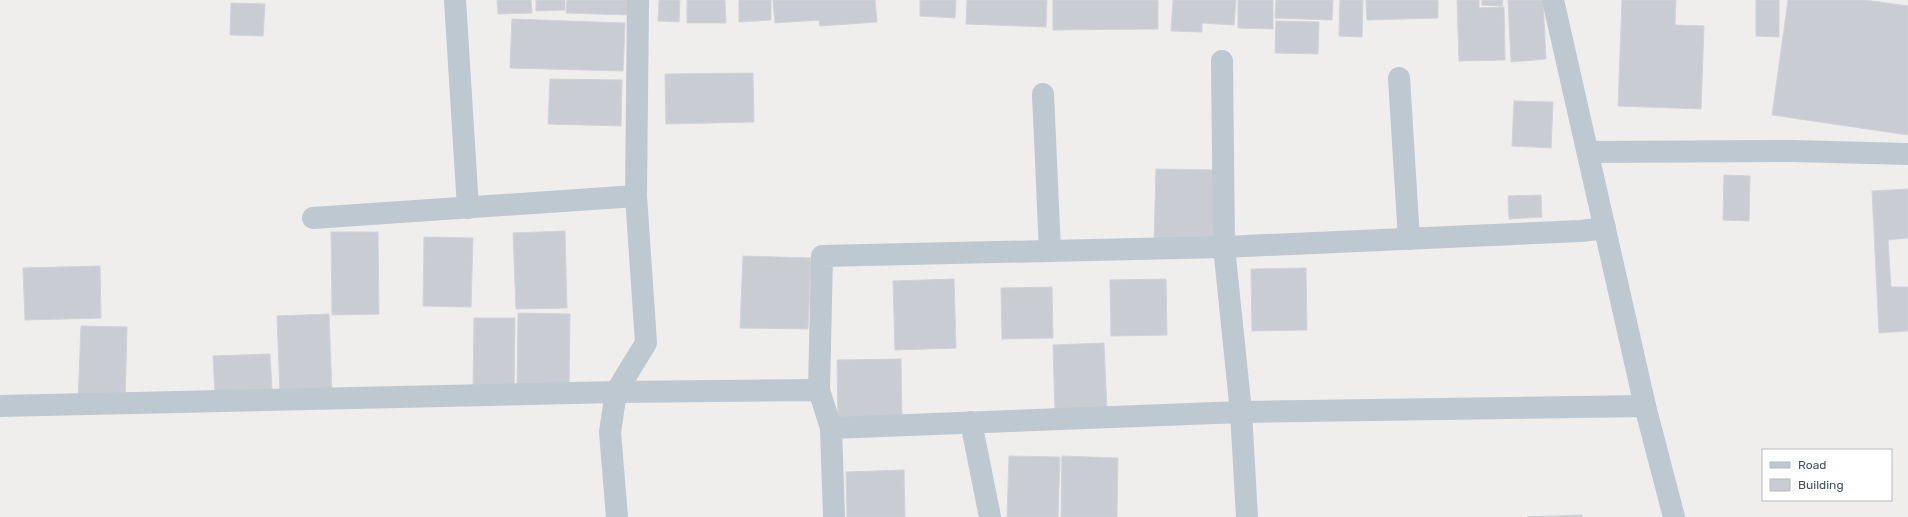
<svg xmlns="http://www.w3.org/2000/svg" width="1908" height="517" font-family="Rubik,sans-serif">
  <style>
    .building { fill: #caccd3; stroke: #d1d3da }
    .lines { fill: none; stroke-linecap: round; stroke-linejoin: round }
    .street { stroke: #bdc8d1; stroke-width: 22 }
  </style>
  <rect width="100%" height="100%" fill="#f0eded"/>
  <g class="building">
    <polygon points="497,0 531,0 532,13 498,14"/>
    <polygon points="536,0 565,0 565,10 536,11"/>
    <polygon points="567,0 631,0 630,15 566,13"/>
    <polygon points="659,0 680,0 679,22 658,21"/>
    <polygon points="687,0 725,0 726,23 687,23"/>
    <polygon points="739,0 771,0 771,20 739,22"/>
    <polygon points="773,0 875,0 877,22 820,26 819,20 775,23"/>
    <polygon points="920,0 956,0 955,18 920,16"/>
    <polygon points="967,0 1047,0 1046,27 966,24"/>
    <polygon points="1053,0 1158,0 1158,29 1053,30"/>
    <polygon points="1173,0 1236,0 1234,25 1202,23 1202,32 1171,31"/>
    <polygon points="1238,0 1273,0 1273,29 1238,28"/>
    <polygon points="1276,0 1333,0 1332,20 1275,18"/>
    <polygon points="1340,0 1363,0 1362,37 1339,36"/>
    <polygon points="1366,0 1438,0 1438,18 1367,20"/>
    <polygon points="1457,0 1479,0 1479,8 1504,7 1505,60 1459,61"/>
    <polygon points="1482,0 1503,0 1502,6 1482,5"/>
    <polygon points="1508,0 1543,0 1546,59 1511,62"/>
    <polygon points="1622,0 1676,0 1675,25 1704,26 1701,109 1618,106"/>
    <polygon points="1756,0 1779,0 1779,37 1756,36"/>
    <polygon points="1788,0 1865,0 1908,6 1908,135 1772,115"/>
    <polygon points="231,3 265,4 263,36 230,35"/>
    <polygon points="512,19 625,23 623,71 510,68"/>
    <polygon points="1276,21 1319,22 1318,54 1275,53"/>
    <polygon points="753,73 754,122 666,124 665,74"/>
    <polygon points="550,79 622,80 621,126 548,124"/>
    <polygon points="1514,101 1553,102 1551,148 1512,146"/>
    <polygon points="1156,169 1216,170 1215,243 1154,241"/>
    <polygon points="1724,175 1750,176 1749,221 1723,220"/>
    <polygon points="1908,189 1908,238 1888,240 1891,287 1908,287 1908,331 1879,333 1872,191"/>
    <polygon points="1541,195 1542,217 1509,219 1508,196"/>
    <polygon points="565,231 567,308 516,309 513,233"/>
    <polygon points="331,232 378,232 379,314 332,315"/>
    <polygon points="424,237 473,238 471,307 423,306"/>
    <polygon points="743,256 811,258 808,329 740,328"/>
    <polygon points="100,266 101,318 25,320 23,268"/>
    <polygon points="1306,268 1307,330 1252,331 1251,269"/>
    <polygon points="954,279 956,348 895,350 893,281"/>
    <polygon points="1166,279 1167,335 1111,336 1110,280"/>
    <polygon points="1052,287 1053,338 1002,339 1001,288"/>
    <polygon points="518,313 570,314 569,391 517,391"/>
    <polygon points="329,314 332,392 280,394 277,316"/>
    <polygon points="474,318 515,318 514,390 473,389"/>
    <polygon points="81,326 127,327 125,403 78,402"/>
    <polygon points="1104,343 1107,411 1055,412 1053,345"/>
    <polygon points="270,354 272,391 215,394 213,356"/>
    <polygon points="901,359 902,421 838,422 837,360"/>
    <polygon points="1009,456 1060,457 1058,517 1007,517"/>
    <polygon points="1062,456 1118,458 1117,517 1061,517"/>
    <polygon points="904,470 905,517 847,517 846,472"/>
    <polygon points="1582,515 1582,517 1527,517"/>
  </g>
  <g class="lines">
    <g class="street">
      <polyline points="455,0 468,208"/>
      <polyline points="1553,0 1645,406 1674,517"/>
      <polyline points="1399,78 1409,239"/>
      <polyline points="1043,94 1050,251"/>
      <polyline points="1588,152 1792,151 1908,154"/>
      <polyline points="313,218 636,196"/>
      <polyline points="1605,228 1581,231 1224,247 1241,412 1645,406"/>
      <polyline points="819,390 822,256 1224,247 1222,61"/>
      <polyline points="0,406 616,392 819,390 831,428"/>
      <polyline points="971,422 990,517"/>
      <polyline points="617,517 610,432 616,392 646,343 636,196 638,0"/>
      <polyline points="834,517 831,428 1241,412 1247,517"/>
    </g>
  </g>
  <rect x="1762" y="449" width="130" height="52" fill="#ffffff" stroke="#b5b9be"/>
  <rect x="1770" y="462" width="20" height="6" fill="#bdc8d1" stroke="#b5b9be"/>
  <text x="1798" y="469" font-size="12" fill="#45515c">Road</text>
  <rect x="1770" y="479" width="20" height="12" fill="#caccd3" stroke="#b5b9be"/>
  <text x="1798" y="489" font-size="12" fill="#45515c">Building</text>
</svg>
